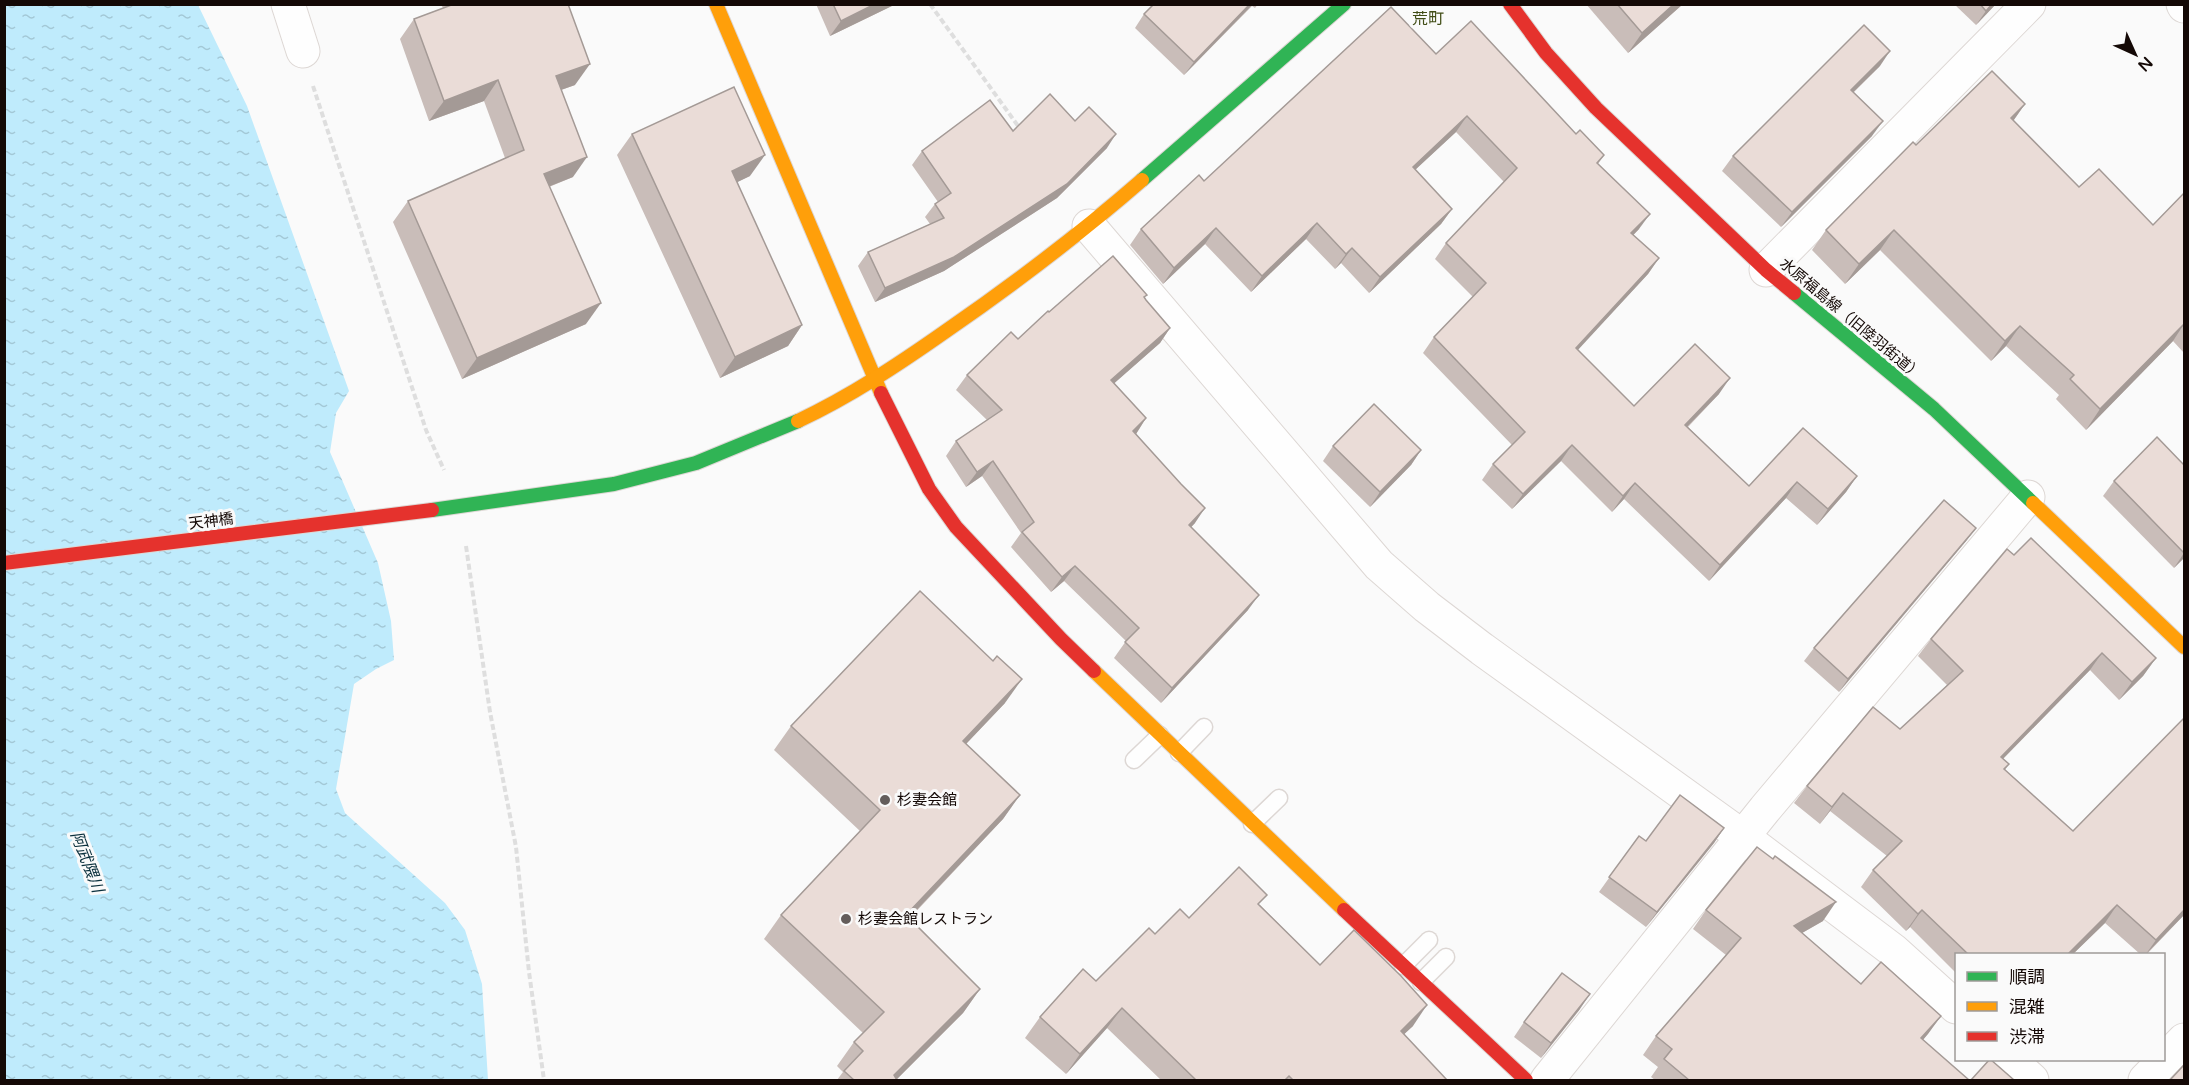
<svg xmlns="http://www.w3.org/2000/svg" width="2189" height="1085" font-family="'Varela Round','Noto Sans JP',sans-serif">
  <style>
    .water { fill: url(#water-ripples) }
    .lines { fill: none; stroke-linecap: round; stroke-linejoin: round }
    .lane-casing { stroke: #ddd7d4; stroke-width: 19 }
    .street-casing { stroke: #ddd7d4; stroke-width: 35 }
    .fast-casing { stroke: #ddd7d4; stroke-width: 16 }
    .slow-casing { stroke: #ddd7d4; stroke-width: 16 }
    .jam-casing { stroke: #ddd7d4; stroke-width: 16 }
    .path { stroke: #dedede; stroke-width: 4; stroke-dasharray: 6 3; stroke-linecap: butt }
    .lane { stroke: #fefefe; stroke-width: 16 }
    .street { stroke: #fefefe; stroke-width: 33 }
    .fast { stroke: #30b455; stroke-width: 14 }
    .slow { stroke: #ff9f0a; stroke-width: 14 }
    .jam { stroke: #e5322d; stroke-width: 14 }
    .wall { fill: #c9bdb9 }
    .shaded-wall { fill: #a49a96 }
    .building { fill: #eadcd7; stroke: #a49a96; stroke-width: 1.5 }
    .poi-dot { fill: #645d5b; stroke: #fafafa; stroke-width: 2 }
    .labels { text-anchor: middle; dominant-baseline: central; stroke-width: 6; stroke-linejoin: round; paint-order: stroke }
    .street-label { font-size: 15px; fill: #140906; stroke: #fafafa }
    .poi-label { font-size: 15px; fill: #140906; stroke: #fafafa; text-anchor: start }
    .neighbourhood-label { font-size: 16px; fill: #414d16; stroke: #fafafa }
    .water-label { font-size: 16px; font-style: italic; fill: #0a303d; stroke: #fafafa }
  </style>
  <defs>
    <pattern id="water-ripples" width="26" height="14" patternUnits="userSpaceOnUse" patternTransform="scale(1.5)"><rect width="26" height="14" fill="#bfebfc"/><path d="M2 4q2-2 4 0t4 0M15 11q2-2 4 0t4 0" fill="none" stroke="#a3c8d6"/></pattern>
  </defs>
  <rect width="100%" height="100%" fill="#fafafa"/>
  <polygon class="water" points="5,5 198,5 247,106 349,391 336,413 330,452 378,563 391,621 394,660 376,669 354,684 336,789 345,813 445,903 465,930 482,984 488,1080 5,1080"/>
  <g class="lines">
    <defs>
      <g id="lane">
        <polyline points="1179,753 1204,727"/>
        <polyline points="1134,760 1160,735"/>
        <polyline points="1252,824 1279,798"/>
        <polyline points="1403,966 1429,940"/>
        <polyline points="1421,982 1446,957"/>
      </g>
      <g id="street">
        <polyline points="288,4 303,51"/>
        <polyline points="2183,4 2184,6"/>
        <polyline points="1089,226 1379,565 1427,607 1482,649 1743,837 1894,951 1956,1007"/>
        <polyline points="1766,270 2029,4"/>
        <polyline points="2010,1060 2032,1080"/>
        <polyline points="1547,1080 1765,809 2028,497"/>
        <polyline points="2145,1080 2184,1040"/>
      </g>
      <g id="fast">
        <polyline points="1142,180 1344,4"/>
        <polyline points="1794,293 1934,409 2033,503"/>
        <polyline points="432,510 614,484 696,463 798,421"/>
      </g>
      <g id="slow">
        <polyline points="716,4 881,393"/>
        <path d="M798 421C851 396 899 364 946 331 1014 284 1080 234 1142 180"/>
        <polyline points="2033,503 2184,647"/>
        <polyline points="1094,671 1344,910"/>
      </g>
      <g id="jam">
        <polyline points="1510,4 1546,53 1596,108 1766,270 1794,293"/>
        <polyline points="881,393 929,489 956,527 1061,639 1094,671"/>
        <polyline points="4,563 432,510"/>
        <polyline points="1344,910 1526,1080"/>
      </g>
    </defs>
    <use href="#lane" class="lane-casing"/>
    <use href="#street" class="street-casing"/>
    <use href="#fast" class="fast-casing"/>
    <use href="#slow" class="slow-casing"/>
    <use href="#jam" class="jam-casing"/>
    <g class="path">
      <polyline points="930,4 1021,130"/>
      <polyline points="313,86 426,430 444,470"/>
      <polyline points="466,546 490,712 516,847 529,972 544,1080"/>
    </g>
    <use href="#lane" class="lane"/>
    <use href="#street" class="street"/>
    <use href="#fast" class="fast"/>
    <use href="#slow" class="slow"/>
    <use href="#jam" class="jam"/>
  </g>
  <g class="wall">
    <polygon points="441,4 568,4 575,85 561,90 573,177 549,187 586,324 462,379 393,222 408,201 505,158 484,101 429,121 400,39 414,19 443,8"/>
    <polygon points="816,4 896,4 830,36"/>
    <polygon points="1154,4 1258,4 1255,8 1252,6 1184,75 1135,28 1144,14"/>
    <polygon points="1586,4 1683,4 1628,53"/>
    <polygon points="1954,4 1996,4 1976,25"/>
    <polygon points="1436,54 1576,134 1604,155 1598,164 1639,229 1633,235 1659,258 1648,274 1577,350 1634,406 1719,394 1688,427 1749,486 1857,476 1846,492 1817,525 1786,498 1709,581 1624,499 1612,512 1561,461 1512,509 1482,480 1493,464 1512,445 1423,353 1434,337 1473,297 1435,259 1446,243 1504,182 1456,132 1415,170 1452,209 1441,224 1369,293 1341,263 1335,269 1306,239 1251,292 1205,244 1163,284 1130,245 1141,229 1204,181"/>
    <polygon points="1880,66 1853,93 1872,136 1781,227 1722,171 1733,156"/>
    <polygon points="2025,104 2013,121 2079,187 2153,225 2184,193 2184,353 2173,341 2086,430 2056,399 2059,395 2006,346 1991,361 1880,250 1845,284 1812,250 1826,230 1916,145"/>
    <polygon points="1075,121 1107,148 1057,198 944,271 875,302 858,266 868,252 930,224 925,217 935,204 938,202 912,165 922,151 1013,131"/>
    <polygon points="632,134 750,176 737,182 802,325 788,346 720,378 617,155"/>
    <polygon points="1144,298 1170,328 1160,343 1114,383 1146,418 1136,434 1195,523 1191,527 1248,610 1161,703 1114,658 1126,641 1064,581 1051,592 1011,547 1021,533 982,476 966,487 946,456 956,441 987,420 956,390 967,375 1018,339 1049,312"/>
    <polygon points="1333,446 1421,450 1411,465 1370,507 1323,461"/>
    <polygon points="2184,465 2184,558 2174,568 2103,496 2114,481"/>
    <polygon points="1976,528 1966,541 1839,692 1804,661 1814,648"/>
    <polygon points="2014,555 2156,658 2143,676 2119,700 2090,670 2003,759 2009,764 2005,770 2073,831 2184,718 2184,915 2147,954 2140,954 2105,923 2073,954 1956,954 1956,973 1910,927 1906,931 1861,887 1873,870 1887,856 1830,811 1820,824 1794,803 1807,786 1900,729 1947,685 1918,656 1931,639"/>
    <polygon points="1005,703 966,744 1020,795 1003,819 910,918 980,989 963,1013 896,1080 897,1080 837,1080 843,1072 837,1066 854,1042 863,1033 764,939 781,915 860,831 774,750 791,726"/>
    <polygon points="1724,828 1714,843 1646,927 1599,892 1639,836 1646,841"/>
    <polygon points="1773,859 1823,921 1802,933 1861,984 1941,1016 1923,1040 1969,1080 1655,1080 1651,1077 1658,1067 1643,1055 1656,1036 1726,955 1693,929 1706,910"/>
    <polygon points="1260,905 1320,965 1413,1026 1404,1034 1447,1080 1161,1080 1107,1028 1066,1074 1025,1038 1040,1017 1096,981 1155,934 1189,918"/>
    <polygon points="1580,1009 1541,1058 1514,1037 1524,1022"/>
  </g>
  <g class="shaded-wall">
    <polygon points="875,4 896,4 830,36 841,21"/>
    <polygon points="1250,4 1253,4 1184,75 1194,62"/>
    <polygon points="1674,4 1683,4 1628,53 1642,33"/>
    <polygon points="1992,4 1996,4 1976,25 1986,11"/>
    <polygon points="1890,51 1880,66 1840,105 1851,90"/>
    <polygon points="590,64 575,85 541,97 556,76"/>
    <polygon points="498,80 484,101 429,121 444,101"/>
    <polygon points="2025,104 2011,124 2011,118"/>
    <polygon points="1467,116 1456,132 1402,182 1413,167"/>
    <polygon points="1883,121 1872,136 1781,227 1792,212"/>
    <polygon points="1116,134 1107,148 1057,198 944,271 875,302 885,288"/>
    <polygon points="765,155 750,176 717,192 732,171"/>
    <polygon points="587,157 573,177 530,194 544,174"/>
    <polygon points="1452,209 1441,224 1369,293 1380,277"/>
    <polygon points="1650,214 1639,229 1620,249 1631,233"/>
    <polygon points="1317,223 1306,239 1251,292 1262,276"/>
    <polygon points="1216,228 1205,244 1163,284 1174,268"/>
    <polygon points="1894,230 1880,250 1845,284 1859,264"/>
    <polygon points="1352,248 1341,263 1335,269 1346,254"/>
    <polygon points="1659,258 1648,274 1565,364 1576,348"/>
    <polygon points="601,303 586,324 462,379 477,358"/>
    <polygon points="2184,324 2173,341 2086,430 2100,409"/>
    <polygon points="802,325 788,346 720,378 735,357"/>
    <polygon points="2020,326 2006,346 1991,361 2005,341"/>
    <polygon points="1170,328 1160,343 1101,395 1111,380"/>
    <polygon points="1730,378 1719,394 1674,440 1685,425"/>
    <polygon points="1146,418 1136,434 1133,431"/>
    <polygon points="1572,445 1561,461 1512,509 1523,494"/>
    <polygon points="1421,450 1411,465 1370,507 1380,492"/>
    <polygon points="993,461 982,476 966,487 977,472"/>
    <polygon points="1857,476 1846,492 1817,525 1828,509"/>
    <polygon points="1797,482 1786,498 1709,581 1720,565"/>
    <polygon points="1635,483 1624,499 1612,512 1623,496"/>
    <polygon points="1205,508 1195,523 1179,540 1189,525"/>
    <polygon points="1976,528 1966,541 1839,692 1848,679"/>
    <polygon points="2184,553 2184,558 2174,568"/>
    <polygon points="1075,566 1064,581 1051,592 1062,577"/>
    <polygon points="1259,595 1248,610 1161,703 1172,688"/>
    <polygon points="2102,653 2090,670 1988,774 2001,757"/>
    <polygon points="2156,658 2143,676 2119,700 2132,682"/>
    <polygon points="1022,679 1005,703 946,765 963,741"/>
    <polygon points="1843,793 1830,811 1820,824 1832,807"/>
    <polygon points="1020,795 1003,819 889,939 906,915"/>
    <polygon points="1724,828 1714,843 1646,927 1657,912"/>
    <polygon points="1836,902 1823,921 1781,945 1794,926"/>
    <polygon points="2117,905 2105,923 2073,954 2068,954"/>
    <polygon points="1922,910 1910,927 1906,931 1918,914"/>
    <polygon points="2184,910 2184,915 2146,954 2156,940"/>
    <polygon points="980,989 963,1013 896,1080 894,1075"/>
    <polygon points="1590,994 1580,1009 1541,1058 1551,1043"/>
    <polygon points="1427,1005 1413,1026 1386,1051 1401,1031"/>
    <polygon points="1122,1008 1107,1028 1066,1074 1080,1054"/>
    <polygon points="1941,1016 1928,1034 1908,1057 1921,1038"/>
  </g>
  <g class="building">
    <polygon points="454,4 568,4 590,64 556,76 587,157 544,174 601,303 477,358 408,201 524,150 498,80 444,101 414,19"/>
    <polygon points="833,4 875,4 841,21"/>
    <polygon points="1154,4 1250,4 1194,62 1144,14"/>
    <polygon points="1617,4 1674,4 1642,33"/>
    <polygon points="1980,4 1992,4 1986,11"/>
    <polygon points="1391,7 1436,54 1471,21 1576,134 1580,130 1604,155 1597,163 1650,214 1631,233 1659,258 1576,348 1634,406 1695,344 1730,378 1685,425 1749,486 1803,428 1857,476 1828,509 1797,482 1720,565 1635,483 1623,496 1572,445 1523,494 1493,464 1525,432 1434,337 1486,283 1446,243 1517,168 1467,116 1413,167 1452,209 1380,277 1352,248 1346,254 1317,223 1262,276 1216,228 1174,268 1141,229 1199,175 1204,181"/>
    <polygon points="1864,25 1890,51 1851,90 1883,121 1792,212 1733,156"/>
    <polygon points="1992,71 2025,104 2011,118 2079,187 2099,169 2153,225 2184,193 2184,324 2100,409 2070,379 2074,375 2020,326 2005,341 1894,230 1859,264 1826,230 1913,142 1916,145"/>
    <polygon points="734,87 765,155 732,171 802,325 735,357 632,134"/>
    <polygon points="1050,94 1075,121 1089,107 1116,134 1067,184 954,257 885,288 868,252 944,218 935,204 951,193 922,151 990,100 1013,131"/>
    <polygon points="1113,256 1147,295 1144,297 1146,300 1170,328 1111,380 1146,418 1133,431 1181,484 1205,508 1189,525 1259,595 1172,688 1125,642 1139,628 1075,566 1062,577 1022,532 1034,522 993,461 977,472 956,441 1002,410 967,375 1011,332 1018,339 1048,311 1049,312"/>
    <polygon points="1374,404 1421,450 1380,492 1333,446"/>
    <polygon points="2157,437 2184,465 2184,553 2114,481"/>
    <polygon points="1944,500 1976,528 1848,679 1814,648"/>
    <polygon points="2031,538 2156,658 2132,682 2102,653 2001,757 2009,764 2004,769 2073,831 2184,718 2184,910 2156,940 2117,905 2068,954 1968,954 1922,910 1918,914 1873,870 1902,841 1843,793 1832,807 1807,786 1873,707 1900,729 1963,671 1931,639 2007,549 2014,555"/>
    <polygon points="920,591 993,661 997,656 1022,679 963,741 1020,795 906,915 980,989 894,1075 897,1080 854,1080 844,1071 863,1051 854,1042 884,1012 781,915 880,810 791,726"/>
    <polygon points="1680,795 1724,828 1657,912 1609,877 1639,836 1646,841"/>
    <polygon points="1757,847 1773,859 1775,856 1836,902 1794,926 1861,984 1881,962 1941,1016 1921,1038 1969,1080 1689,1080 1664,1059 1672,1049 1656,1036 1741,938 1706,910"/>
    <polygon points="1239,867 1267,895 1258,904 1320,965 1354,930 1401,976 1427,1005 1401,1031 1447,1080 1293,1080 1289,1076 1285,1080 1196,1080 1122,1008 1080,1054 1040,1017 1083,969 1096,981 1149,928 1155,934 1180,909 1189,918"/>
    <polygon points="1562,973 1590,994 1551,1043 1524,1022"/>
    <polygon points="1990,1059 2014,1080 1971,1080"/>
    <polygon points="2184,1065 2184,1080 2170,1080"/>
  </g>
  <g class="poi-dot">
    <circle cx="885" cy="800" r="6"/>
    <circle cx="846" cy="919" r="6"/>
  </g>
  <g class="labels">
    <g class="street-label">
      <text transform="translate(1851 319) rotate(40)">水原福島線（旧陸羽街道）</text>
      <text transform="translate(211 521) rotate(-7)">天神橋</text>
    </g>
    <g class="poi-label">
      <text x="897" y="800">杉妻会館</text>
      <text x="858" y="919">杉妻会館レストラン</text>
    </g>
    <g class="neighbourhood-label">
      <text x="1428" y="19">荒町</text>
    </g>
    <g class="water-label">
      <text transform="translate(87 862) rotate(69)">阿武隈川</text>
    </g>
  </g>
  <rect width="2189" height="1085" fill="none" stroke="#140906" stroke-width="12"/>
  <rect x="1955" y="953" width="210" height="108" fill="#fafafa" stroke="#9e9a98" stroke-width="1.5"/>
  <rect x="1967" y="972" width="30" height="9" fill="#30b455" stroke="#9e9a98" stroke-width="1.5"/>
  <text x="2009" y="983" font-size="18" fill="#140906">順調</text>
  <rect x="1967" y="1002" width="30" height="9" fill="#ff9f0a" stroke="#9e9a98" stroke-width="1.5"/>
  <text x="2009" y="1013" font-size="18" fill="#140906">混雑</text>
  <rect x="1967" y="1032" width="30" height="9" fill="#e5322d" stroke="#9e9a98" stroke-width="1.5"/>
  <text x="2009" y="1043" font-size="18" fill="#140906">渋滞</text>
  <g transform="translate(2135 54) rotate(135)" stroke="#fafafa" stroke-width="4.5" paint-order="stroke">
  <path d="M0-4.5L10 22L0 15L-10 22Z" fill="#140906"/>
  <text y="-9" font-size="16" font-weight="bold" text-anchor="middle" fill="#140906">N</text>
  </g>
</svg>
